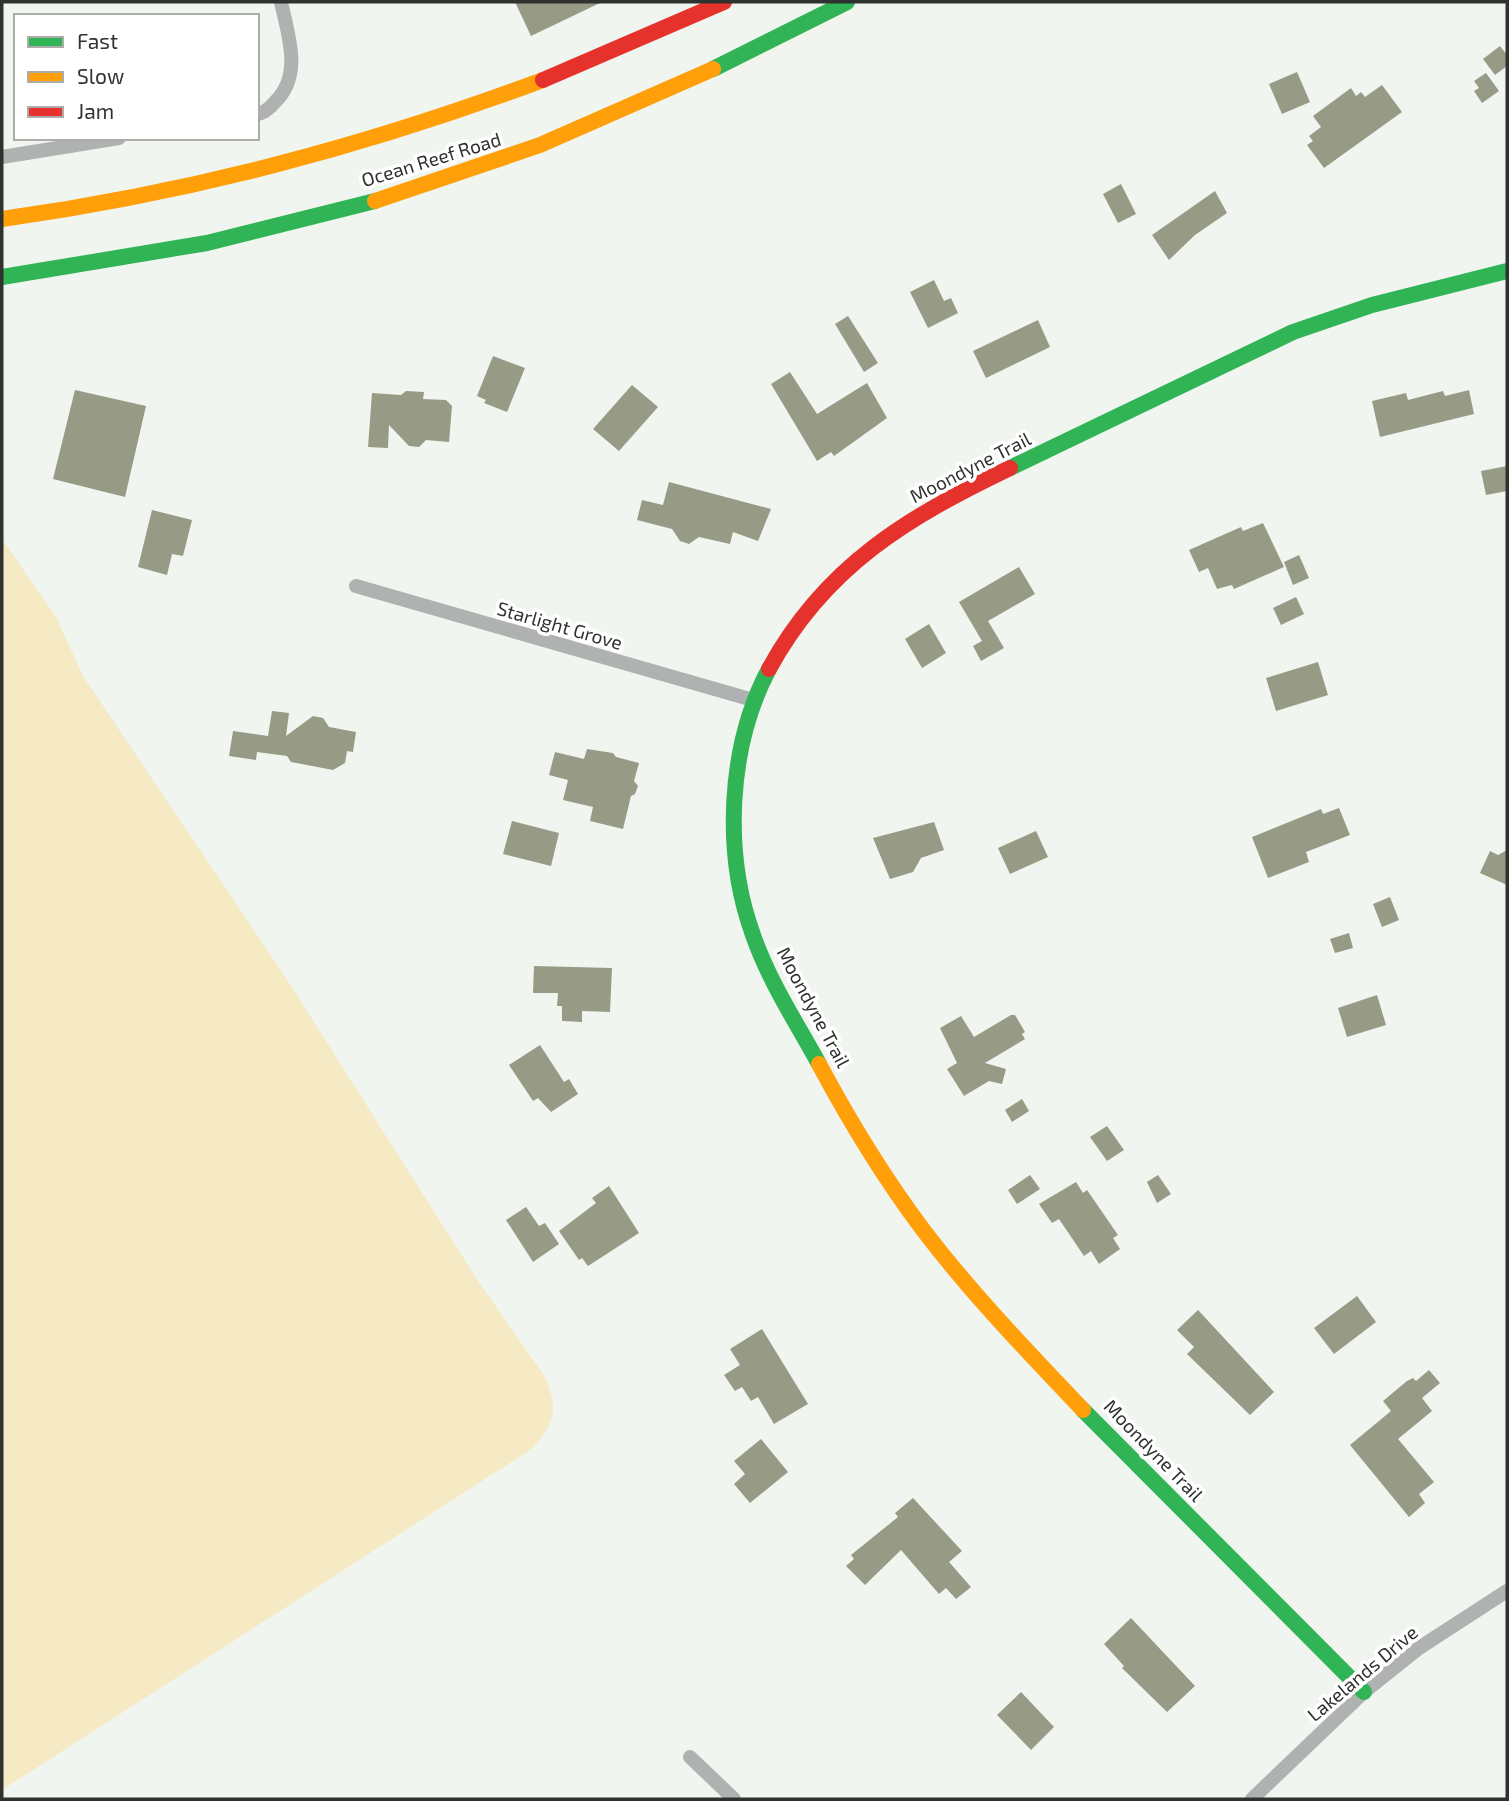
<svg xmlns="http://www.w3.org/2000/svg" width="1509" height="1801" font-family="'Exo 2',sans-serif">
  <style>
    .green { fill: #f5eac4 }
    .building { fill: #979b86 }
    .lines { fill: none; stroke-linecap: round; stroke-linejoin: round }
    .street { stroke: #afb2b0; stroke-width: 14 }
    .fast { stroke: #30b455; stroke-width: 16 }
    .slow { stroke: #ff9f0a; stroke-width: 16 }
    .jam { stroke: #e5322d; stroke-width: 16 }
    .labels { text-anchor: middle; dominant-baseline: central; stroke-width: 7; stroke-linejoin: round; paint-order: stroke }
    .street-label { font-size: 19px; fill: #2f322e; stroke: #fff }
  </style>
  <rect width="100%" height="100%" fill="#f0f5f0"/>
  <path class="green" d="M2 539 56 617 83 676 286 978 478 1281 545 1377C559 1408 555 1426 530 1450L2 1790Z"/>
  <g class="building">
    <polygon points="515,2 602,2 531,36"/>
    <polygon points="1500,46 1507,55 1507,66 1495,75 1483,59"/>
    <polygon points="1297,72 1310,102 1282,114 1269,84"/>
    <polygon points="1486,73 1499,91 1482,103 1474,91 1479,88 1474,81"/>
    <polygon points="1382,85 1402,112 1324,168 1307,145 1313,141 1309,136 1321,127 1313,116 1351,88 1356,96 1361,92 1365,97"/>
    <polygon points="1121,184 1136,214 1118,223 1103,194"/>
    <polygon points="1215,191 1227,213 1195,235 1169,260 1152,235"/>
    <polygon points="934,280 944,301 951,298 958,313 928,328 910,292"/>
    <polygon points="848,316 878,363 864,372 835,324"/>
    <polygon points="1038,320 1050,347 986,378 973,351"/>
    <polygon points="493,356 525,368 507,412 484,403 486,400 477,396"/>
    <polygon points="790,372 817,414 867,383 887,418 834,456 831,452 817,461 771,384"/>
    <polygon points="632,385 658,407 619,451 593,429"/>
    <polygon points="75,390 146,406 125,497 53,479"/>
    <polygon points="1469,390 1474,414 1380,437 1372,401 1406,393 1408,400 1443,391 1445,396"/>
    <polygon points="406,391 424,392 423,399 446,400 452,406 449,442 426,440 419,447 409,446 389,425 388,448 368,447 372,393 401,395"/>
    <polygon points="1507,466 1507,491 1486,495 1481,471"/>
    <polygon points="669,482 771,509 758,541 733,532 730,544 699,537 689,544 680,541 672,529 637,520 642,500 663,505"/>
    <polygon points="152,510 192,520 183,556 172,554 167,575 138,567"/>
    <polygon points="1263,523 1284,567 1234,589 1232,585 1217,589 1208,568 1199,572 1189,550 1241,527 1243,531"/>
    <polygon points="1299,555 1309,578 1293,585 1284,562"/>
    <polygon points="1019,567 1035,594 988,621 1004,648 981,661 973,646 982,641 959,602"/>
    <polygon points="1296,597 1304,614 1281,625 1273,608"/>
    <polygon points="929,624 946,653 922,668 905,639"/>
    <polygon points="1318,662 1328,695 1276,711 1266,678"/>
    <polygon points="272,711 289,713 286,736 313,716 323,718 329,727 356,732 353,752 347,751 345,763 333,770 291,762 287,756 257,752 256,760 229,756 233,731 268,736"/>
    <polygon points="587,749 613,753 616,757 639,763 634,781 638,786 635,794 631,796 623,829 590,821 593,807 563,800 568,780 549,775 555,752 584,759"/>
    <polygon points="1339,808 1350,835 1306,852 1309,862 1268,878 1252,837 1321,809 1323,814"/>
    <polygon points="512,821 559,833 551,866 503,854"/>
    <polygon points="934,822 944,850 921,858 913,872 890,879 873,838"/>
    <polygon points="1036,831 1048,857 1010,874 998,848"/>
    <polygon points="1507,850 1507,885 1480,873 1490,851 1498,855"/>
    <polygon points="1390,897 1399,920 1382,927 1373,904"/>
    <polygon points="1349,933 1353,948 1335,953 1330,939"/>
    <polygon points="534,966 612,968 610,1012 582,1011 582,1022 562,1021 562,1006 557,1006 558,993 533,993"/>
    <polygon points="1377,995 1386,1025 1347,1037 1338,1008"/>
    <polygon points="1011,1015 1015,1015 1025,1032 1022,1034 1025,1039 985,1063 1006,1069 1002,1084 989,1081 964,1096 947,1069 957,1063 940,1028 961,1016 974,1037"/>
    <polygon points="540,1045 564,1082 569,1079 578,1094 551,1112 538,1098 533,1101 509,1065"/>
    <polygon points="1022,1099 1029,1111 1012,1122 1005,1110"/>
    <polygon points="1107,1126 1124,1150 1107,1161 1090,1137"/>
    <polygon points="1030,1175 1040,1189 1017,1204 1008,1190"/>
    <polygon points="1158,1175 1171,1194 1157,1203 1147,1182"/>
    <polygon points="1076,1182 1083,1193 1087,1190 1118,1235 1113,1238 1120,1249 1099,1264 1091,1251 1084,1256 1059,1219 1052,1223 1039,1204"/>
    <polygon points="609,1186 639,1233 588,1266 582,1258 579,1260 559,1231 596,1203 592,1198"/>
    <polygon points="526,1207 539,1226 545,1223 559,1244 533,1262 506,1220"/>
    <polygon points="1357,1296 1376,1322 1334,1354 1314,1328"/>
    <polygon points="1198,1310 1274,1392 1250,1415 1187,1354 1194,1347 1177,1330"/>
    <polygon points="762,1329 808,1404 774,1424 758,1397 751,1401 742,1387 735,1391 724,1375 740,1365 730,1349"/>
    <polygon points="1429,1370 1440,1383 1422,1398 1432,1411 1398,1439 1434,1482 1419,1494 1425,1503 1409,1517 1350,1445 1391,1411 1383,1401 1407,1381 1413,1378 1416,1381"/>
    <polygon points="761,1439 788,1472 750,1503 734,1484 745,1474 734,1461"/>
    <polygon points="913,1498 962,1551 949,1562 971,1587 956,1599 946,1588 939,1594 901,1550 865,1585 846,1566 854,1559 851,1555 898,1517 895,1513"/>
    <polygon points="1131,1618 1195,1686 1167,1712 1122,1668 1124,1666 1104,1644"/>
    <polygon points="1021,1692 1054,1727 1031,1750 997,1715"/>
  </g>
  <g class="lines">
    <g class="street">
      <path d="M257 114C265 113 270 108 275 102 303 75 288 35 281 2"/>
      <polyline points="2,157 119,138"/>
      <polyline points="356,586 753,700"/>
      <polyline points="690,1757 734,1799"/>
      <polyline points="1252,1799 1364,1692 1419,1648 1507,1591"/>
    </g>
    <g class="fast">
      <polyline points="713,69 847,2"/>
      <polyline points="2,277 207,243 375,201"/>
      <polyline points="1010,468 1293,332 1372,305 1507,271"/>
      <path d="M769 669C728 746 723 853 753 935 769 981 796 1022 819 1064"/>
      <polyline points="1083,1410 1364,1692"/>
    </g>
    <g class="slow">
      <polyline points="375,201 540,145 713,69"/>
      <path d="M2 219C192 192 363 147 543 80"/>
      <path d="M819 1064C850 1122 884 1178 924 1231 972 1294 1028 1352 1083 1410"/>
    </g>
    <g class="jam">
      <polyline points="543,80 724,2"/>
      <path d="M769 669C825 566 908 517 1010 468"/>
    </g>
  </g>
  <g class="labels">
    <g class="street-label">
      <text transform="translate(431 159) rotate(-17)">Ocean Reef Road</text>
      <text transform="translate(970 467) rotate(-27)">Moondyne Trail</text>
      <text transform="translate(560 625) rotate(16)">Starlight Grove</text>
      <text transform="translate(814 1007) rotate(62)">Moondyne Trail</text>
      <text transform="translate(1154 1450) rotate(46)">Moondyne Trail</text>
      <text transform="translate(1362 1673) rotate(-40)">Lakelands Drive</text>
    </g>
  </g>
  <rect width="1509" height="1801" fill="none" stroke="#2f322e" stroke-width="7"/>
  <rect x="14" y="14" width="245" height="126" fill="#ffffff" stroke="#acadab" stroke-width="2"/>
  <rect x="28" y="37" width="35" height="10" fill="#30b455" stroke="#acadab" stroke-width="2"/>
  <text x="77" y="49" font-size="21" fill="#2f322e">Fast</text>
  <rect x="28" y="72" width="35" height="10" fill="#ff9f0a" stroke="#acadab" stroke-width="2"/>
  <text x="77" y="84" font-size="21" fill="#2f322e">Slow</text>
  <rect x="28" y="107" width="35" height="10" fill="#e5322d" stroke="#acadab" stroke-width="2"/>
  <text x="77" y="119" font-size="21" fill="#2f322e">Jam</text>
</svg>
